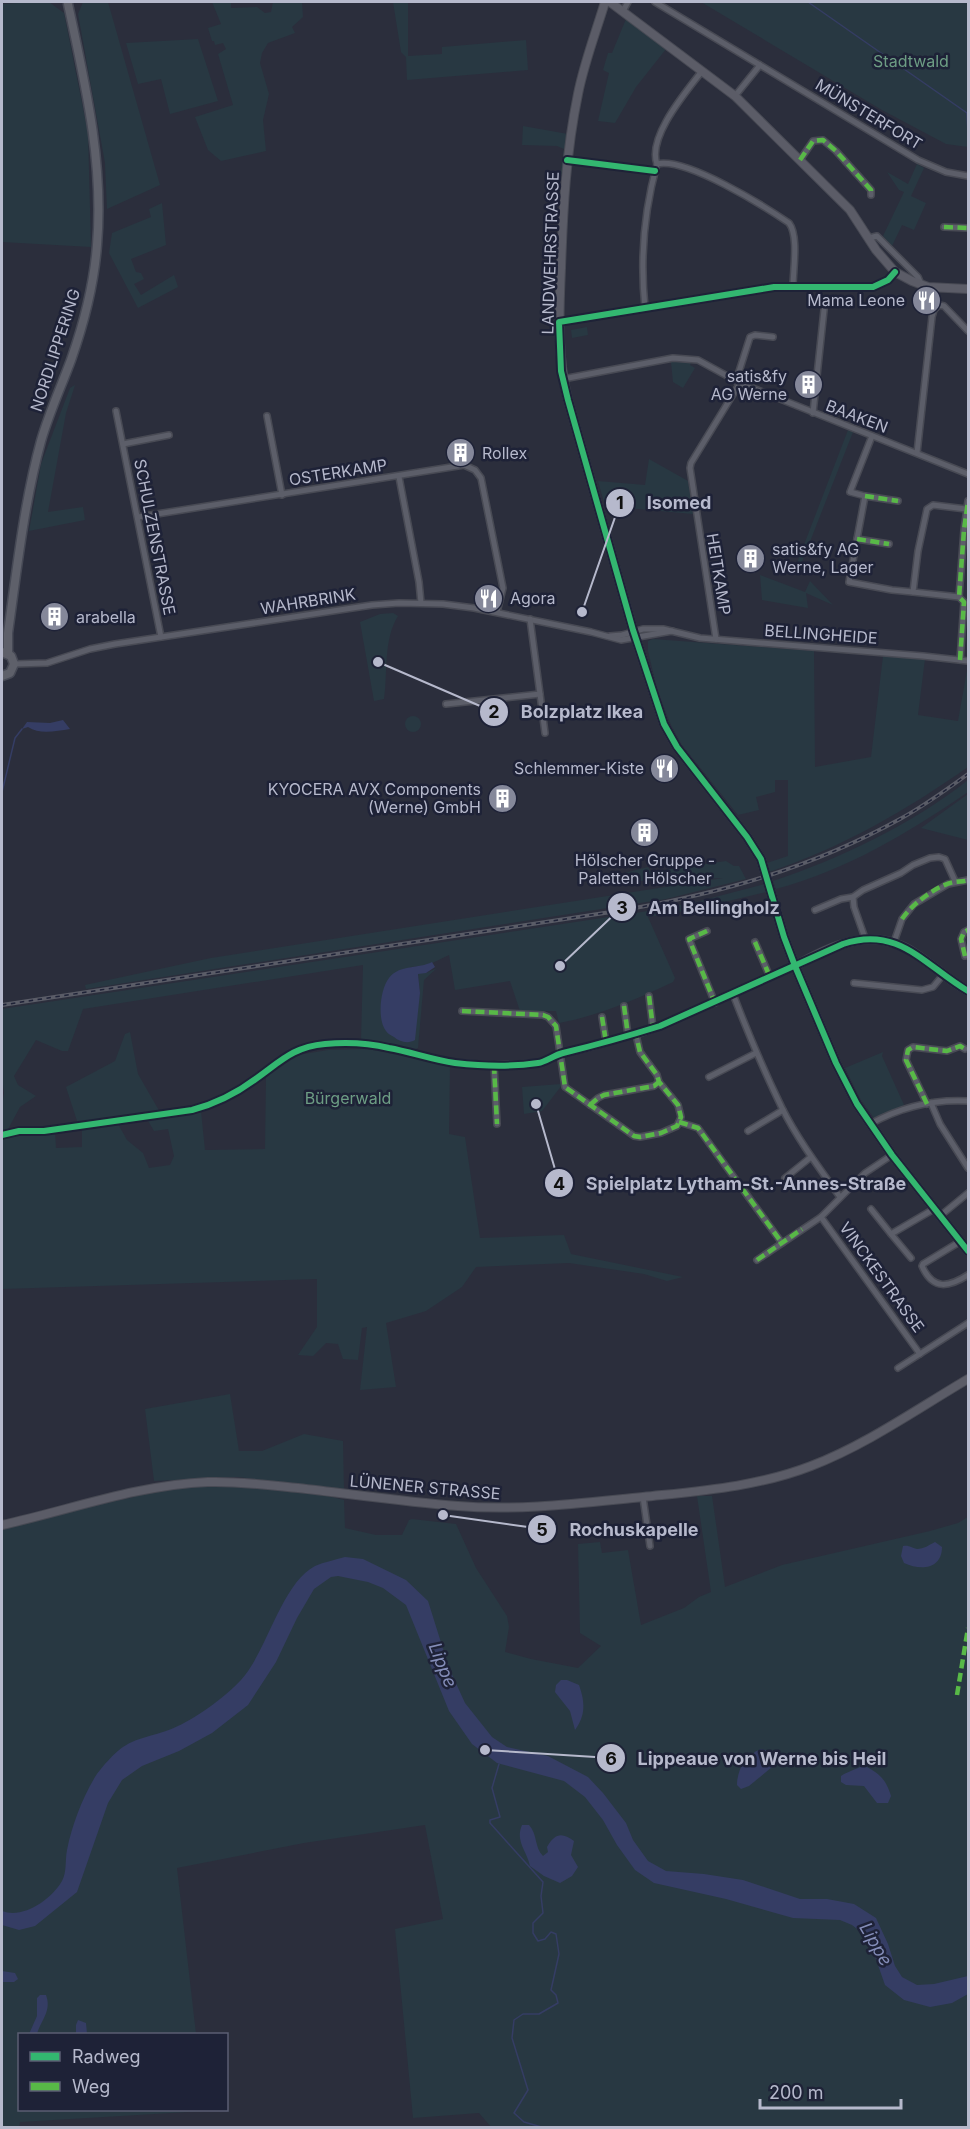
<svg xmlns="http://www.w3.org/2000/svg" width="970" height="2129" font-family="Inter,sans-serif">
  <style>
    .green { fill: #283842 }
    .water { fill: #353d64 }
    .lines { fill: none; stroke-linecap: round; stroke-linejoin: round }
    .stream { stroke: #353d64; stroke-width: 1.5 }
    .street-casing { stroke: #484a54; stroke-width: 8 }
    .secondary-casing { stroke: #484a54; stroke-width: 10 }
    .primary-casing { stroke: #464955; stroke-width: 11 }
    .street { stroke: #5c5e69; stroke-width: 5 }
    .secondary { stroke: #5b5c67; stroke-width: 8 }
    .primary { stroke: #5e606a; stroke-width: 8 }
    .rail-casing { stroke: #5a5c67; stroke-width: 4 }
    .rail { stroke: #1e2237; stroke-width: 1.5; stroke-dasharray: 4.5; stroke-linecap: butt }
    .quiet { stroke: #58b947; stroke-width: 4.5; stroke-dasharray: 9 4.5; stroke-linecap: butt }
    .cycleway-casing { stroke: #1e2237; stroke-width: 10 }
    .cycleway { stroke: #33b770; stroke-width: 6 }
    .labels { text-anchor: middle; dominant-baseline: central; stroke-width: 5; stroke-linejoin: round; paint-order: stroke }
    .park-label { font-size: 16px; fill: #6d9d84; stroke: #1e2237 }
    .street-label { font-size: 16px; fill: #b6b9cc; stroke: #1e2237 }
    .poi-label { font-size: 16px; fill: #b6b9cc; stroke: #1e2237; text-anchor: end }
    .water-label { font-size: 18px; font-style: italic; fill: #848db8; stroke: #1e2237 }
    .leader { fill: none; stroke: #b6b9cc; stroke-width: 2 }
    .callout-dot { fill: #b6b9cc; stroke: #1e2237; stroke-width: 2 }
    .mark-label { font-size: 18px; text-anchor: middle; font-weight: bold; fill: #111 }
    .callout-label { font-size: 18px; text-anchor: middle; font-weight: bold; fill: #b6b9cc; stroke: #1e2237; stroke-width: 5; stroke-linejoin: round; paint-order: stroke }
  </style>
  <rect width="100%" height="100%" fill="#2b2e3c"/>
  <g class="green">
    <polygon points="33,2 49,2 64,13 88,133 91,247 2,242 2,4"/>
    <polygon points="83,2 108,2 160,185 107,209 105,163 78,14"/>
    <polygon points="212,2 231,2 231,8 257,7 265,13 271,12 273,2 302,2 303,17 292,27 295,33 268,43 262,53 260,63 269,94 263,120 266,151 221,161 208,150 195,117 233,105 218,54 226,49 223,43 215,45 214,41 212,41 208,28 221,24"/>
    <polygon points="393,2 408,2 408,56 442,54 442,47 526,40 528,70 407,80 406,57 401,52"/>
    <polygon points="701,2 968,2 968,147 946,144 882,110"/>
    <polygon points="626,19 666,49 636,87 615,123 598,121 609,73 603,70 608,53 612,53"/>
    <polygon points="198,39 218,101 170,114 161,79 138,84 126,43"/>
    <polygon points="523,126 568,134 563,175 560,175 564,149 557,146 522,145"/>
    <polygon points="917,164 924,168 911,196 926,203 914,230 902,225 892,246 883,236 904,192 899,190 887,172 908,184"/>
    <polygon points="162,203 166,245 131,259 136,272 141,273 144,279 134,284 141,295 174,275 178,287 138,308 109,253 112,233 151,217 149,209"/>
    <polygon points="587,327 588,335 572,338 571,330"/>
    <polygon points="682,361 691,363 690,365 695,368 683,388 673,382 671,362"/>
    <polygon points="75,385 66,413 48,512 83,507 85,520 29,531 41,464 70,388"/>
    <polygon points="848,430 853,432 802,562 803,573 797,563"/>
    <polygon points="649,459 688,481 693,514 605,506 598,481 645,485"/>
    <polygon points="760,575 805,592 810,581 833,605 806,593 808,608 762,600"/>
    <path d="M393 613 398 616C383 640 388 673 384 699L374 701 360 622 380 614Z"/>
    <path d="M653 639 814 651 815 767 871 757 883 656 925 659 918 715 958 721 968 665V767C907 810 841 848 769 872L767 863 788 856V780H775V792L756 797 759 810 738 815 682 745 671 725 658 693 648 651V641Z"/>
    <circle cx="413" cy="724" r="8"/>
    <path d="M968 780V792C908 833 847 870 776 889L773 881C839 859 913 824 968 780Z"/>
    <polygon points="968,794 968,840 921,828"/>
    <polygon points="726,861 734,866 739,866 746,879 666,899 86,989 85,985 211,958 723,878 585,883 648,867 651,872"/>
    <path d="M765 884 766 892 691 910 648 917 675 978 673 982C637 999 598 1016 559 1023L556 1011H520L510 981 455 990 449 955 426 966 410 967 416 1017 420 993 418 973H426L437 968 424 980 418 1048 411 1051 361 1040 363 965 83 1009 68 1051H62L36 1040 14 1076 18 1085 36 1096 20 1107 7 1131 2 1134V1104L4 1093 2 1078V1009L648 911 696 902Z"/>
    <polygon points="130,1032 138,1074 161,1114 78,1124 66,1087 115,1061 125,1034"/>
    <polygon points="368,1049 450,1065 449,1134 465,1137 480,1238 564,1235 571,1254 683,1277 667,1281 644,1274 569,1263 476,1267 462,1287 426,1311 386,1323 396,1387 360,1390 367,1327 362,1328 358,1360 343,1359 338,1344 326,1343 313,1356 298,1355 317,1327 317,1279 2,1289 2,1139 16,1133 55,1130 56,1148 82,1147 82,1127 117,1122 127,1140 143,1153 149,1168 170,1165 174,1156 168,1129 154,1131 147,1119 201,1111 205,1150 265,1149 266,1077 298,1055 328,1050"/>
    <polygon points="883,1052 882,1056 904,1105 874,1118 861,1100 845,1068"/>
    <polygon points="561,1084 562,1085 542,1111 524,1114 522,1087"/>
    <polygon points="230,1394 239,1451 262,1451 304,1434 343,1441 344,1490 238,1477 154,1481 145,1409"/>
    <path d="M213 1484 214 1486C256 1486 303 1489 344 1500L345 1528 376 1535H402L409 1520 412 1519 456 1524 476 1568 507 1616 509 1627 505 1652 531 1659 578 1668 601 1646 580 1633 578 1544 600 1542 602 1553 628 1550 641 1625 684 1608 699 1597 711 1592 697 1496H712L725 1587 782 1565 930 1531 958 1523 968 1517V2127L492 2128 479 2113 413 2118 395 1929 443 1919 425 1825 304 1843 177 1868 196 2034H20V2110L205 2111 20 2122 19 2127H2V1526L134 1497V1494L150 1490Z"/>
  </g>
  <g class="water">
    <path d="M63 720 70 729C56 731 40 735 28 727L22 729 27 722 50 723Z"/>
    <path d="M432 962 435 967 426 973 418 974 420 993 415 1040C408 1044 400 1042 394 1037 391 1035 388 1034 386 1031 377 1020 380 989 389 978 400 964 419 969 432 962Z"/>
    <path d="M935 1542 942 1547C942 1569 921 1571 904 1563L901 1556 903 1546C910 1545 911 1548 917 1549 924 1549 929 1545 935 1542Z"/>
    <path d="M345 1557 363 1559 406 1580 428 1601 449 1668 465 1703 492 1737 507 1747 548 1756 588 1777 603 1793 626 1823 633 1840 648 1861 666 1871 704 1874 743 1880 800 1899H827L854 1904 876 1918 888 1944 895 1966 902 1977 917 1985 934 1984 968 1976V1994L952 2003 930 2007 904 2000 885 1985 872 1948 865 1935 852 1925 840 1920 793 1918 726 1899 654 1883 635 1870 617 1845 603 1820 585 1797 564 1781 497 1763 472 1744 449 1711 406 1605 383 1588 368 1582 338 1576 331 1577 314 1589 297 1618 276 1662 248 1705 212 1733 179 1751 142 1766 122 1780 108 1803 77 1892 35 1926 19 1930 2 1925V1911C23 1919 51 1900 62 1881 67 1872 65 1860 67 1850 72 1825 82 1799 95 1777 100 1769 115 1752 123 1747 139 1736 161 1735 178 1726 198 1717 226 1696 241 1680 267 1652 281 1584 315 1566 324 1562 335 1560 345 1557Z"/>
    <path d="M561 1680H567L579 1685C585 1702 586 1715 575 1730L570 1711 555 1692 556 1685Z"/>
    <path d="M761 1749 774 1752 778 1756 777 1763 749 1786 741 1789 737 1785C737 1769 746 1755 761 1749Z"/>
    <path d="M863 1765C879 1773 886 1779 891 1796L888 1803H877L864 1786 846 1785 841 1782V1776C848 1771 856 1770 863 1765Z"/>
    <path d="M522 1825H529C538 1835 534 1847 543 1856L548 1852 547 1847C555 1833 562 1832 574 1841L571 1855 578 1867 572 1876 560 1883 544 1876 530 1866C527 1851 515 1841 522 1825Z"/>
    <polygon points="2,1971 15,1973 18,1979 14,1982 2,1982"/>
    <path d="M40 1995H46C52 2011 41 2020 37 2034H29L37 2016V1998Z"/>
    <polygon points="78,2020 86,2023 87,2034 76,2034 76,2025"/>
  </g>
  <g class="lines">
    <g class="stream">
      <polyline points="808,2 967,113 968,134"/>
      <polyline points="2,792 15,738 22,729"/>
      <polyline points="499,1764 492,1788 500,1817 490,1820 490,1823 543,1882 541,1896 543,1913 533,1923 533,1933 538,1941 545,1939 551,1932 556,1934 559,1954 551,1990 556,1995 558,2003 539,2014 523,2014 514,2020 512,2038 528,2090 514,2113 524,2122 545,2128"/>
    </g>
    <defs>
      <g id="street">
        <polyline points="655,2 918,160 946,172 968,176"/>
        <polyline points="623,11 628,2"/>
        <polyline points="735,96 760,65"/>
        <polyline points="800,160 813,141 823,140 836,151 871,190 871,195"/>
        <path d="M657 164C686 157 764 206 789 223 799 236 793 270 793 287"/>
        <polyline points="944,227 968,228"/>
        <polyline points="869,238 877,236 918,277 921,284"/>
        <path d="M645 308C640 260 644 211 657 164 647 137 686 92 702 71"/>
        <polyline points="559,322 774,287 873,287 888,280 895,272"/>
        <polyline points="563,379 673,358 698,360 740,383 968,474"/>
        <polyline points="736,381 750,337 755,335 773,337"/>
        <polyline points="116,411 161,637"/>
        <polyline points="813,413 824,310"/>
        <polyline points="267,416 282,495"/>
        <polyline points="872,436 850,492 865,496 849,582 892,590 913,592"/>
        <polyline points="123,444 169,435"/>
        <polyline points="917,453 932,317 934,310 939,305 944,306 968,331"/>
        <polyline points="399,477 419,582 421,603"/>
        <polyline points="865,496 898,501"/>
        <polyline points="138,517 464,465 475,470 481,478 503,588 497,612"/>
        <polyline points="857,539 889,544"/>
        <polyline points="959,597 913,592 918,551 927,509 933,505 966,509"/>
        <polyline points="610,636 622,635 643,629 663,629 700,638 923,656 968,661"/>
        <polyline points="716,639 690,468 691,463 740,383"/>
        <polyline points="960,660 964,602 959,597 964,530 968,501"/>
        <polyline points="14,664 47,663 90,649 115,644 372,605 399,603 443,604 474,608 591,632 621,640 672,631"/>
        <polyline points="540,694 545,733"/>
        <polyline points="446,704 540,694 530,619"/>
        <polyline points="853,897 854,907 865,938"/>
        <polyline points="815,910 841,899 853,897 863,890 901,873 913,865 930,858 939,857 945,859 955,881"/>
        <polyline points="707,931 689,939 715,1003"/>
        <polyline points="755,942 770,977"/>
        <polyline points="894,942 902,919 914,904 948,884 968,880"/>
        <polyline points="965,956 961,939 964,932 968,930"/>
        <polyline points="854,983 922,990 933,987 943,975"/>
        <path d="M733 994C748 1033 764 1071 782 1108 798 1140 820 1169 840 1197"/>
        <polyline points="649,996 653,1028"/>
        <polyline points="624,1006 628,1035"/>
        <polyline points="462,1011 543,1015 548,1017 556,1026 565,1087 634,1136 640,1137 661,1133 677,1126 681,1117 678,1105 659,1082 657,1075 640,1052 636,1035"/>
        <polyline points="602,1017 606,1042"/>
        <polyline points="456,1063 494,1065 540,1063 560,1054 594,1046 628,1035 636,1035 660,1026 795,966"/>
        <polyline points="494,1065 497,1124"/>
        <polyline points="709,1077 756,1053"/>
        <polyline points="931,1103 940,1124 968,1168"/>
        <polyline points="927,1104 906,1060 908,1050 913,1047 947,1051 960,1046 965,1049"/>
        <polyline points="590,1105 598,1098 604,1095 654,1086 659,1082"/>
        <polyline points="679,1122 698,1128 782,1243"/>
        <path d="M870 1124C901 1107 933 1099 968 1101"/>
        <polyline points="748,1131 783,1110"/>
        <polyline points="785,1178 811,1157"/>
        <polyline points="871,1209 891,1234"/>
        <polyline points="940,1216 968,1193"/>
        <polyline points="821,1217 920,1354"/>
        <path d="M961 1241 923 1264 922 1266C933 1291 949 1287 968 1275"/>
        <polyline points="911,1258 891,1234 934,1209"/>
        <polyline points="757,1260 821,1217 865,1173 892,1155"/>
        <polyline points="898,1368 968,1323"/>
        <polyline points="643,1497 650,1546"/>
      </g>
      <g id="secondary">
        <path d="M605 2C596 32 584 63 578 94 566 152 563 209 561 268 559 313 557 356 568 400L633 630 664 724 677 747 747 837 761 859 784 937 795 966 836 1063 857 1104 892 1155 968 1251"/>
        <polyline points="610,2 735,96 850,210 876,250 895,272 912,281 928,287 968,289"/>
        <path d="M795 966C835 944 874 925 916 954 934 966 950 981 968 991"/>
        <path d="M2 1525C70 1510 137 1485 208 1482 238 1481 268 1485 298 1488 351 1494 404 1502 458 1506 519 1511 581 1503 643 1497 699 1491 757 1487 811 1466 866 1445 917 1409 968 1379"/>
      </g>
      <g id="primary">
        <polyline points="2,652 11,656 14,664 10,673 2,676"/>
        <path d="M8 653V633C17 569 24 503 41 441 49 413 61 387 71 360 84 323 94 285 97 245 104 163 85 83 68 4"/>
      </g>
    </defs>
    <use href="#street" class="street-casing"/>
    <use href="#secondary" class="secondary-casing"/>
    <use href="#primary" class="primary-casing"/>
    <use href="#street" class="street"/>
    <use href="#secondary" class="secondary"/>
    <use href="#primary" class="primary"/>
    <defs>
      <path id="rail" d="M2 1005 624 910C722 893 811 868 900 819 924 806 946 790 968 774"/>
    </defs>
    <use href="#rail" class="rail-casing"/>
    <use href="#rail" class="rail"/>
    <g class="quiet">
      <polyline points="800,160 813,141 823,140 836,151 871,190 871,195"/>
      <polyline points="944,227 968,228"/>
      <polyline points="865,496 898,501"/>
      <polyline points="857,539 889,544"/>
      <polyline points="960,660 964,602 959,597 964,530 968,501"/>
      <path d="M902 919C911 905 937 885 954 882 960 881 963 882 968 880"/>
      <polyline points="707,931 689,939 715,1003"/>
      <polyline points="755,942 770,977"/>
      <polyline points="965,956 961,939 964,932 968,930"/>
      <polyline points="649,996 653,1028"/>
      <polyline points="624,1006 628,1035"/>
      <polyline points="462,1011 543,1015 548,1017 556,1026 565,1087 634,1136 640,1137 661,1133 677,1126 681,1117 678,1105 659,1082 657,1075 640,1052 636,1035"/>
      <polyline points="602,1017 606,1042"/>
      <polyline points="494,1065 497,1124"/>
      <polyline points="927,1104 906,1060 908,1050 913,1047 947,1051 960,1046 965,1049"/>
      <polyline points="590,1105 598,1098 604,1095 654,1086 659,1082"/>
      <polyline points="679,1122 698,1128 782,1243"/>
      <polyline points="757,1260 802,1229"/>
      <polyline points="957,1695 968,1628"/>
    </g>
    <defs>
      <g id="cycleway">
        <polyline points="567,160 655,171"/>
        <polyline points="895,272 888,280 873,287 774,287 559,322 561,371 568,400 633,630 664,724 677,747 747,837 761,859 784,937 795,966 836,1063 857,1104 892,1155 968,1251"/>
        <path d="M2 1135 19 1131H44L192 1110C215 1104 237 1093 257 1078 281 1061 293 1047 325 1044 346 1042 368 1043 389 1048 411 1052 433 1060 455 1063 481 1066 512 1067 538 1063 546 1062 554 1055 563 1053 596 1045 628 1036 660 1026L843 944C899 925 925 966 968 991"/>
      </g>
    </defs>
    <use href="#cycleway" class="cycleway-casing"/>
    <use href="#cycleway" class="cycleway"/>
  </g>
  <defs>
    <symbol id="restaurant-disc" viewBox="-11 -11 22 22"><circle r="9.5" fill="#85889a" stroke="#1e2237"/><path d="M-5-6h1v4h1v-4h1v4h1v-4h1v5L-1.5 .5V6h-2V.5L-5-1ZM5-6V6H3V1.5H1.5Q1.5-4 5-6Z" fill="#fff"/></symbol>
    <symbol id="building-disc" viewBox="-11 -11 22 22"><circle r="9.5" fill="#85889a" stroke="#1e2237"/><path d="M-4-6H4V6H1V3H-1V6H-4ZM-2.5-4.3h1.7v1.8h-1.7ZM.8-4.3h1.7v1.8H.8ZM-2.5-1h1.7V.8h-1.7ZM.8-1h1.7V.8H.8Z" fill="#fff"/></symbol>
  </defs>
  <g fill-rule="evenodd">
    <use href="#restaurant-disc" x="910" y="284" width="33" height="33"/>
    <use href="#building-disc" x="792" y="368" width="33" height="33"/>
    <use href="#building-disc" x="444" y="436" width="33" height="33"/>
    <use href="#building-disc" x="734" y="542" width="33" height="33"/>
    <use href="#restaurant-disc" x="472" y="582" width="33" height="33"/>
    <use href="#building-disc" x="38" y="600" width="33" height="33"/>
    <use href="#restaurant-disc" x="648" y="752" width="33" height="33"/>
    <use href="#building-disc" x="486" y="782" width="33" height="33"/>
    <use href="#building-disc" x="628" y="816" width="33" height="33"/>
  </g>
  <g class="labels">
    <g class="park-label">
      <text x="911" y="61">Stadtwald</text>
      <text x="348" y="1098">Bürgerwald</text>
    </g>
    <g class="street-label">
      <text transform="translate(869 114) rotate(31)">MÜNSTERFORT</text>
      <text transform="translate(550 253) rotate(-88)">LANDWEHRSTRASSE</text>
      <text transform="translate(55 350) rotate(-72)">NORDLIPPERING</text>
      <text transform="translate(857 416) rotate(21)">BAAKEN</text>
      <text transform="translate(338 472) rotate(-9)">OSTERKAMP</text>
      <text transform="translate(155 537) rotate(79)">SCHULZENSTRASSE</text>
      <text transform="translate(719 574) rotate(81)">HEITKAMP</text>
      <text transform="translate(308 601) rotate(-9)">WAHRBRINK</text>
      <text transform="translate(821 634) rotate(4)">BELLINGHEIDE</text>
      <text transform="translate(882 1277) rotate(54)">VINCKESTRASSE</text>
      <text transform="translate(425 1487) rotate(5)">LÜNENER STRASSE</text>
    </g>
    <g class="poi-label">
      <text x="905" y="300">Mama Leone</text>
      <text x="787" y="376">satis&amp;fy<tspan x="787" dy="18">AG Werne</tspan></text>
      <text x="482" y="453" text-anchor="start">Rollex</text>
      <text x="772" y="549" text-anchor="start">satis&amp;fy AG<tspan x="772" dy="18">Werne, Lager</tspan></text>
      <text x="510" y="598" text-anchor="start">Agora</text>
      <text x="76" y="617" text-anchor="start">arabella</text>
      <text x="644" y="768">Schlemmer-Kiste</text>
      <text x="481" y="789">KYOCERA AVX Components<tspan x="481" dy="18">(Werne) GmbH</tspan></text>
      <text x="645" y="860" text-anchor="middle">Hölscher Gruppe -<tspan x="645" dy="18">Paletten Hölscher</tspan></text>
    </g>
    <g class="water-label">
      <text transform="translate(443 1665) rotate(68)">Lippe</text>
      <text transform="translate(876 1944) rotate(60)">Lippe</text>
    </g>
  </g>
  <path class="leader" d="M582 612L620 503M378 662L494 712M560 966L622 907M536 1104L559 1183M443 1515L542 1529M485 1750L611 1758"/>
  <g class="callout-dot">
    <circle cx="582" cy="612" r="6"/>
    <circle cx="378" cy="662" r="6"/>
    <circle cx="560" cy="966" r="6"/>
    <circle cx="536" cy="1104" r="6"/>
    <circle cx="443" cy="1515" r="6"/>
    <circle cx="485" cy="1750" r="6"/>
    <circle cx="620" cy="503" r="15"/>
    <circle cx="494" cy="712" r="15"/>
    <circle cx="622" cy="907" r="15"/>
    <circle cx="559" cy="1183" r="15"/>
    <circle cx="542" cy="1529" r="15"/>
    <circle cx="611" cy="1758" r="15"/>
  </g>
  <g class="mark-label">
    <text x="620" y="509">1</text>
    <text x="494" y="718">2</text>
    <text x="622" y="914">3</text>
    <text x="559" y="1190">4</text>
    <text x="542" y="1536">5</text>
    <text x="611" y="1765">6</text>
  </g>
  <g class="callout-label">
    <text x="679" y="509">Isomed</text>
    <text x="582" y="718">Bolzplatz Ikea</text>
    <text x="714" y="914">Am Bellingholz</text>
    <text x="746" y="1190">Spielplatz Lytham-St.-Annes-Straße</text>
    <text x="634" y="1536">Rochuskapelle</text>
    <text x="762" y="1765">Lippeaue von Werne bis Heil</text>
  </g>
  <rect width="970" height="2129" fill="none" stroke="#b6b9cc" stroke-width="6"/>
  <rect x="18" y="2033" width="210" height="78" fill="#1e2237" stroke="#5b5e73" stroke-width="1.5"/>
  <rect x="30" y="2052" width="30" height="9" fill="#33b770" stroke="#5b5e73" stroke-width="1.5"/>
  <text x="72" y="2063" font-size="18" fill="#b6b9cc">Radweg</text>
  <rect x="30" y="2082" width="30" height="9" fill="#58b947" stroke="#5b5e73" stroke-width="1.5"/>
  <text x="72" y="2093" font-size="18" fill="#b6b9cc">Weg</text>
  <path d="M760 2099v9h141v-9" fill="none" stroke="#b6b9cc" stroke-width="3"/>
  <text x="769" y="2099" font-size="18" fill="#b6b9cc" stroke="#1e2237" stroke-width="4.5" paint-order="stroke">200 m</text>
</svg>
